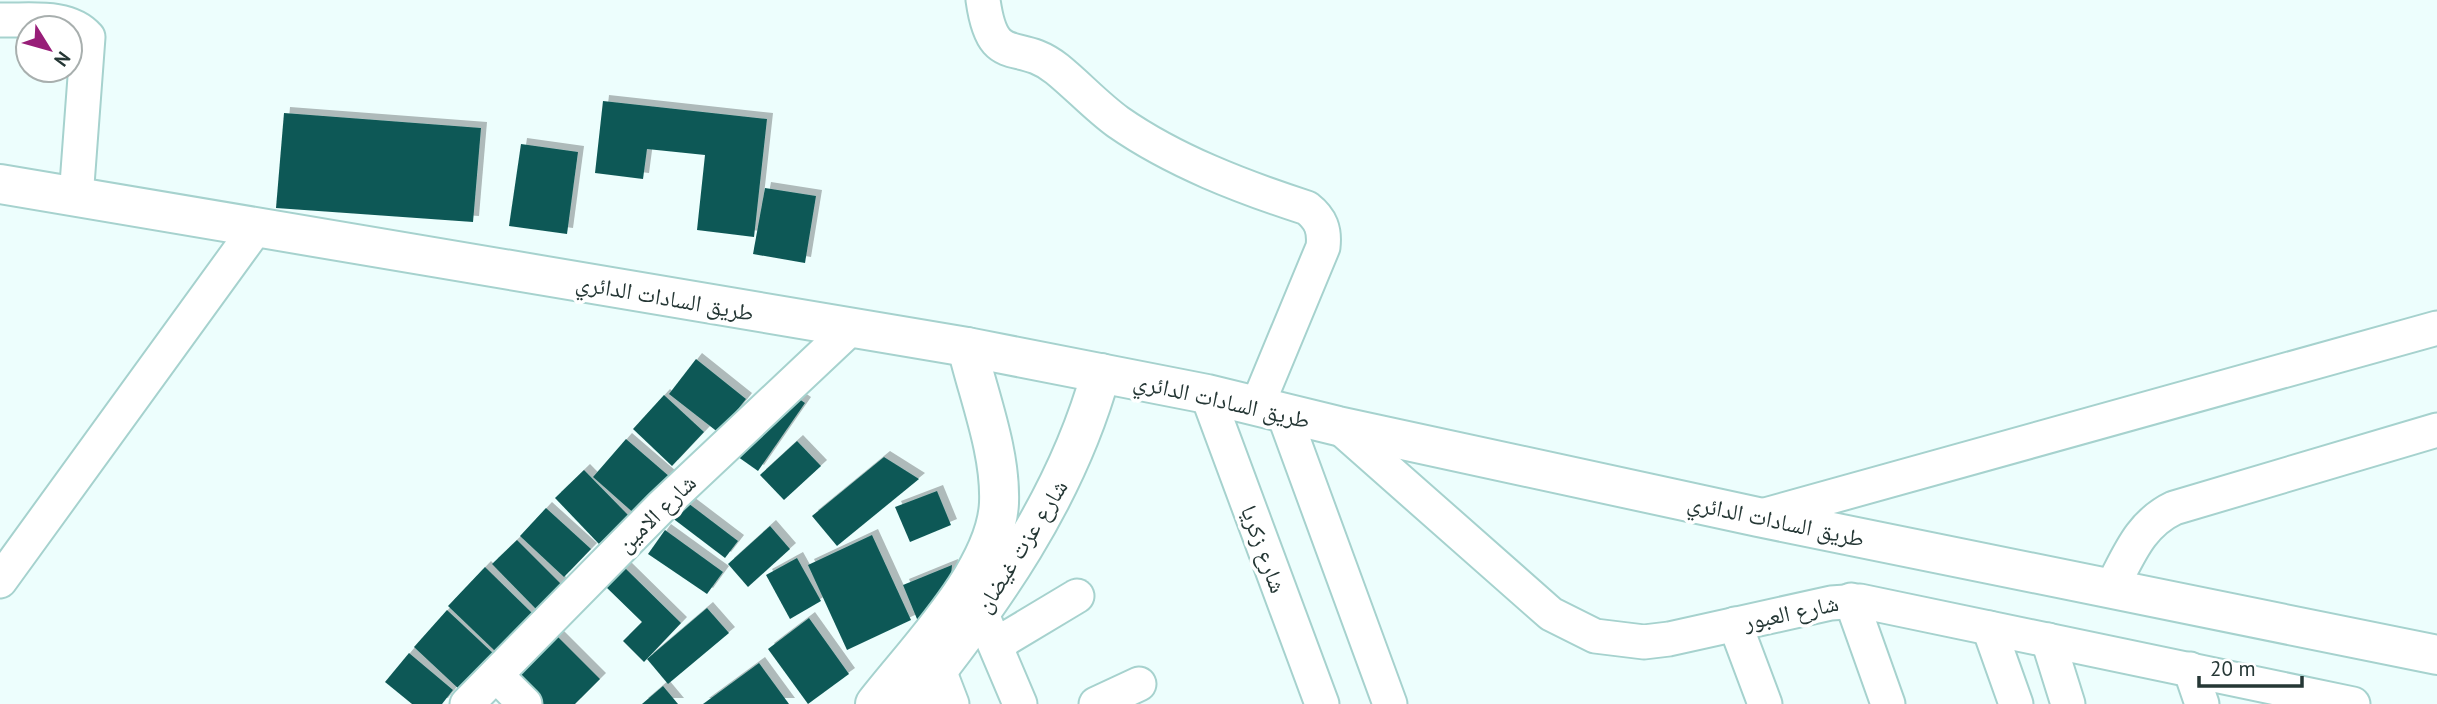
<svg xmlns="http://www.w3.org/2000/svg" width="2437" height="704" font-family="'PT Sans','Noto Naskh Arabic',sans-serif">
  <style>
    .building { fill: #0e5956; filter: url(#shadow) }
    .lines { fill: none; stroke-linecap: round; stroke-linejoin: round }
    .street-casing { stroke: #a6d2ce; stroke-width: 37 }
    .secondary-casing { stroke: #a6d2ce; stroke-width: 42 }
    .street { stroke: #fff; stroke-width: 33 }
    .secondary { stroke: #fff; stroke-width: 38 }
    .labels { text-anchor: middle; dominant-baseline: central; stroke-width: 7; stroke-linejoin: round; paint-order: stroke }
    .street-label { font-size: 23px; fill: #253735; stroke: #fff }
  </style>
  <defs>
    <filter id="shadow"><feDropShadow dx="6" dy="-6" stdDeviation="0" flood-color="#0004"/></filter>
  </defs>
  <rect width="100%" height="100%" fill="#edfefd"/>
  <g class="building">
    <polygon points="603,101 767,119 754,237 697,230 705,155 647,149 643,179 595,173"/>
    <polygon points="284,113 481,128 473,222 276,208"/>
    <polygon points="521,144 578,152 567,234 509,226"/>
    <polygon points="765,188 816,196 805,263 753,254"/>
    <polygon points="696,359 746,399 719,433 669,394"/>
    <polygon points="771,380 805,403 758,471 724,447"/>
    <polygon points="664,395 704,432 672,466 633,429"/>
    <polygon points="626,439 670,477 637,516 593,477"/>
    <polygon points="797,441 821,466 784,500 760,475"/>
    <polygon points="884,457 919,479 837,546 812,516"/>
    <polygon points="584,470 629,516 599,544 555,498"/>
    <polygon points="937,491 951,525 910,542 895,507"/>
    <polygon points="684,500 738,541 725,558 671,517"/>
    <polygon points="546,508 591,549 564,577 520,536"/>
    <polygon points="770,526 790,549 748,587 728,564"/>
    <polygon points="665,530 723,572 707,594 648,554"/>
    <polygon points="872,535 911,620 847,650 808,565"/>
    <polygon points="517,540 561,584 536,609 492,564"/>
    <polygon points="797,558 821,601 790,619 766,575"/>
    <polygon points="952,565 947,620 922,631 903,585"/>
    <polygon points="485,567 532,613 495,651 448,606"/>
    <polygon points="624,567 681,623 644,662 623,641 642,622 605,586"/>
    <polygon points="707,608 729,633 668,684 647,659"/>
    <polygon points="447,610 495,655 461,691 414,647"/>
    <polygon points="809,618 849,674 808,704 768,649"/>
    <polygon points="548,627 600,679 575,704 511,704 491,684"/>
    <polygon points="409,653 453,690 442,704 412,704 385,682"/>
    <polygon points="759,663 789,704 703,704"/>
    <polygon points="663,686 678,704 642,704"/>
  </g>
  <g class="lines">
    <defs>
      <g id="street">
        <path d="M983 0C993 71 1017 37 1057 69 1078 86 1096 106 1118 122 1174 161 1242 187 1307 208 1321 219 1325 230 1323 247L1257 406"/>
        <path d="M0 20C28 21 68 14 88 37L76 198"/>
        <polyline points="1207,394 1322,704"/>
        <polyline points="1283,412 1390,704"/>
        <polyline points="1338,426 1551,614 1595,636 1644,642 1669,639 1831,603 1860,601 2353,704"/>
        <polyline points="1758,517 2437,328"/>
        <polyline points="0,581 256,228"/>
        <path d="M2112 587C2129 555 2140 524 2174 508L2437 430"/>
        <polyline points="1851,600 1888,704"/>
        <polyline points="981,612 1020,704"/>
        <polyline points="1735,624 1765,704"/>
        <polyline points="1989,628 2016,704"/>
        <polyline points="2048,640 2068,704"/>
        <polyline points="997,644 1077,596"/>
        <polyline points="2190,669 2202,704"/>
        <polyline points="939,670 952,704"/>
        <polyline points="496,675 525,704"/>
        <polyline points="467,704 661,507 851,328"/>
        <polyline points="1096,704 1139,684"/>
      </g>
      <g id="secondary">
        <polyline points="0,184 967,347 1207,394 1338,426 1758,517 2437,655"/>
        <path d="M875 704C916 651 996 571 999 503 1001 452 979 397 967 347"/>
        <path d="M911 704C992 603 1066 499 1101 373"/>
      </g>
    </defs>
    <use href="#street" class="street-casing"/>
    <use href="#secondary" class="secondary-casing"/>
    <use href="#street" class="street"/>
    <use href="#secondary" class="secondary"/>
  </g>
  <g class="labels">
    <g class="street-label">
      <text transform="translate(665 297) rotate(10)">طريق السادات الدائري</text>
      <text transform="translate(1222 400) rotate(13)">طريق السادات الدائري</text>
      <text transform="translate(656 513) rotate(-44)">شارع الامين</text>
      <text transform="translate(1776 520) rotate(12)">طريق السادات الدائري</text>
      <text transform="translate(1021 546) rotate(-58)">شارع عزت غيضان</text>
      <text transform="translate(1264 549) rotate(70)">شارع زكريا</text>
      <text transform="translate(1791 612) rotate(-12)">شارع العبور</text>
    </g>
  </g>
  <g transform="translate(49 49) rotate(127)"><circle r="33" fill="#ffffff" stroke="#a8afae" stroke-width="2"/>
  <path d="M0-5L12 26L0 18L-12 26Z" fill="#981e78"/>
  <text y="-10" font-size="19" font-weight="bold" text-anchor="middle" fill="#253735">N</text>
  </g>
  <path d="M2199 676v10h103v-10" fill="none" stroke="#253735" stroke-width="3.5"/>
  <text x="2210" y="676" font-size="21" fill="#253735" stroke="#ffffff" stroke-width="5" paint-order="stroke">20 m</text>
</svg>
